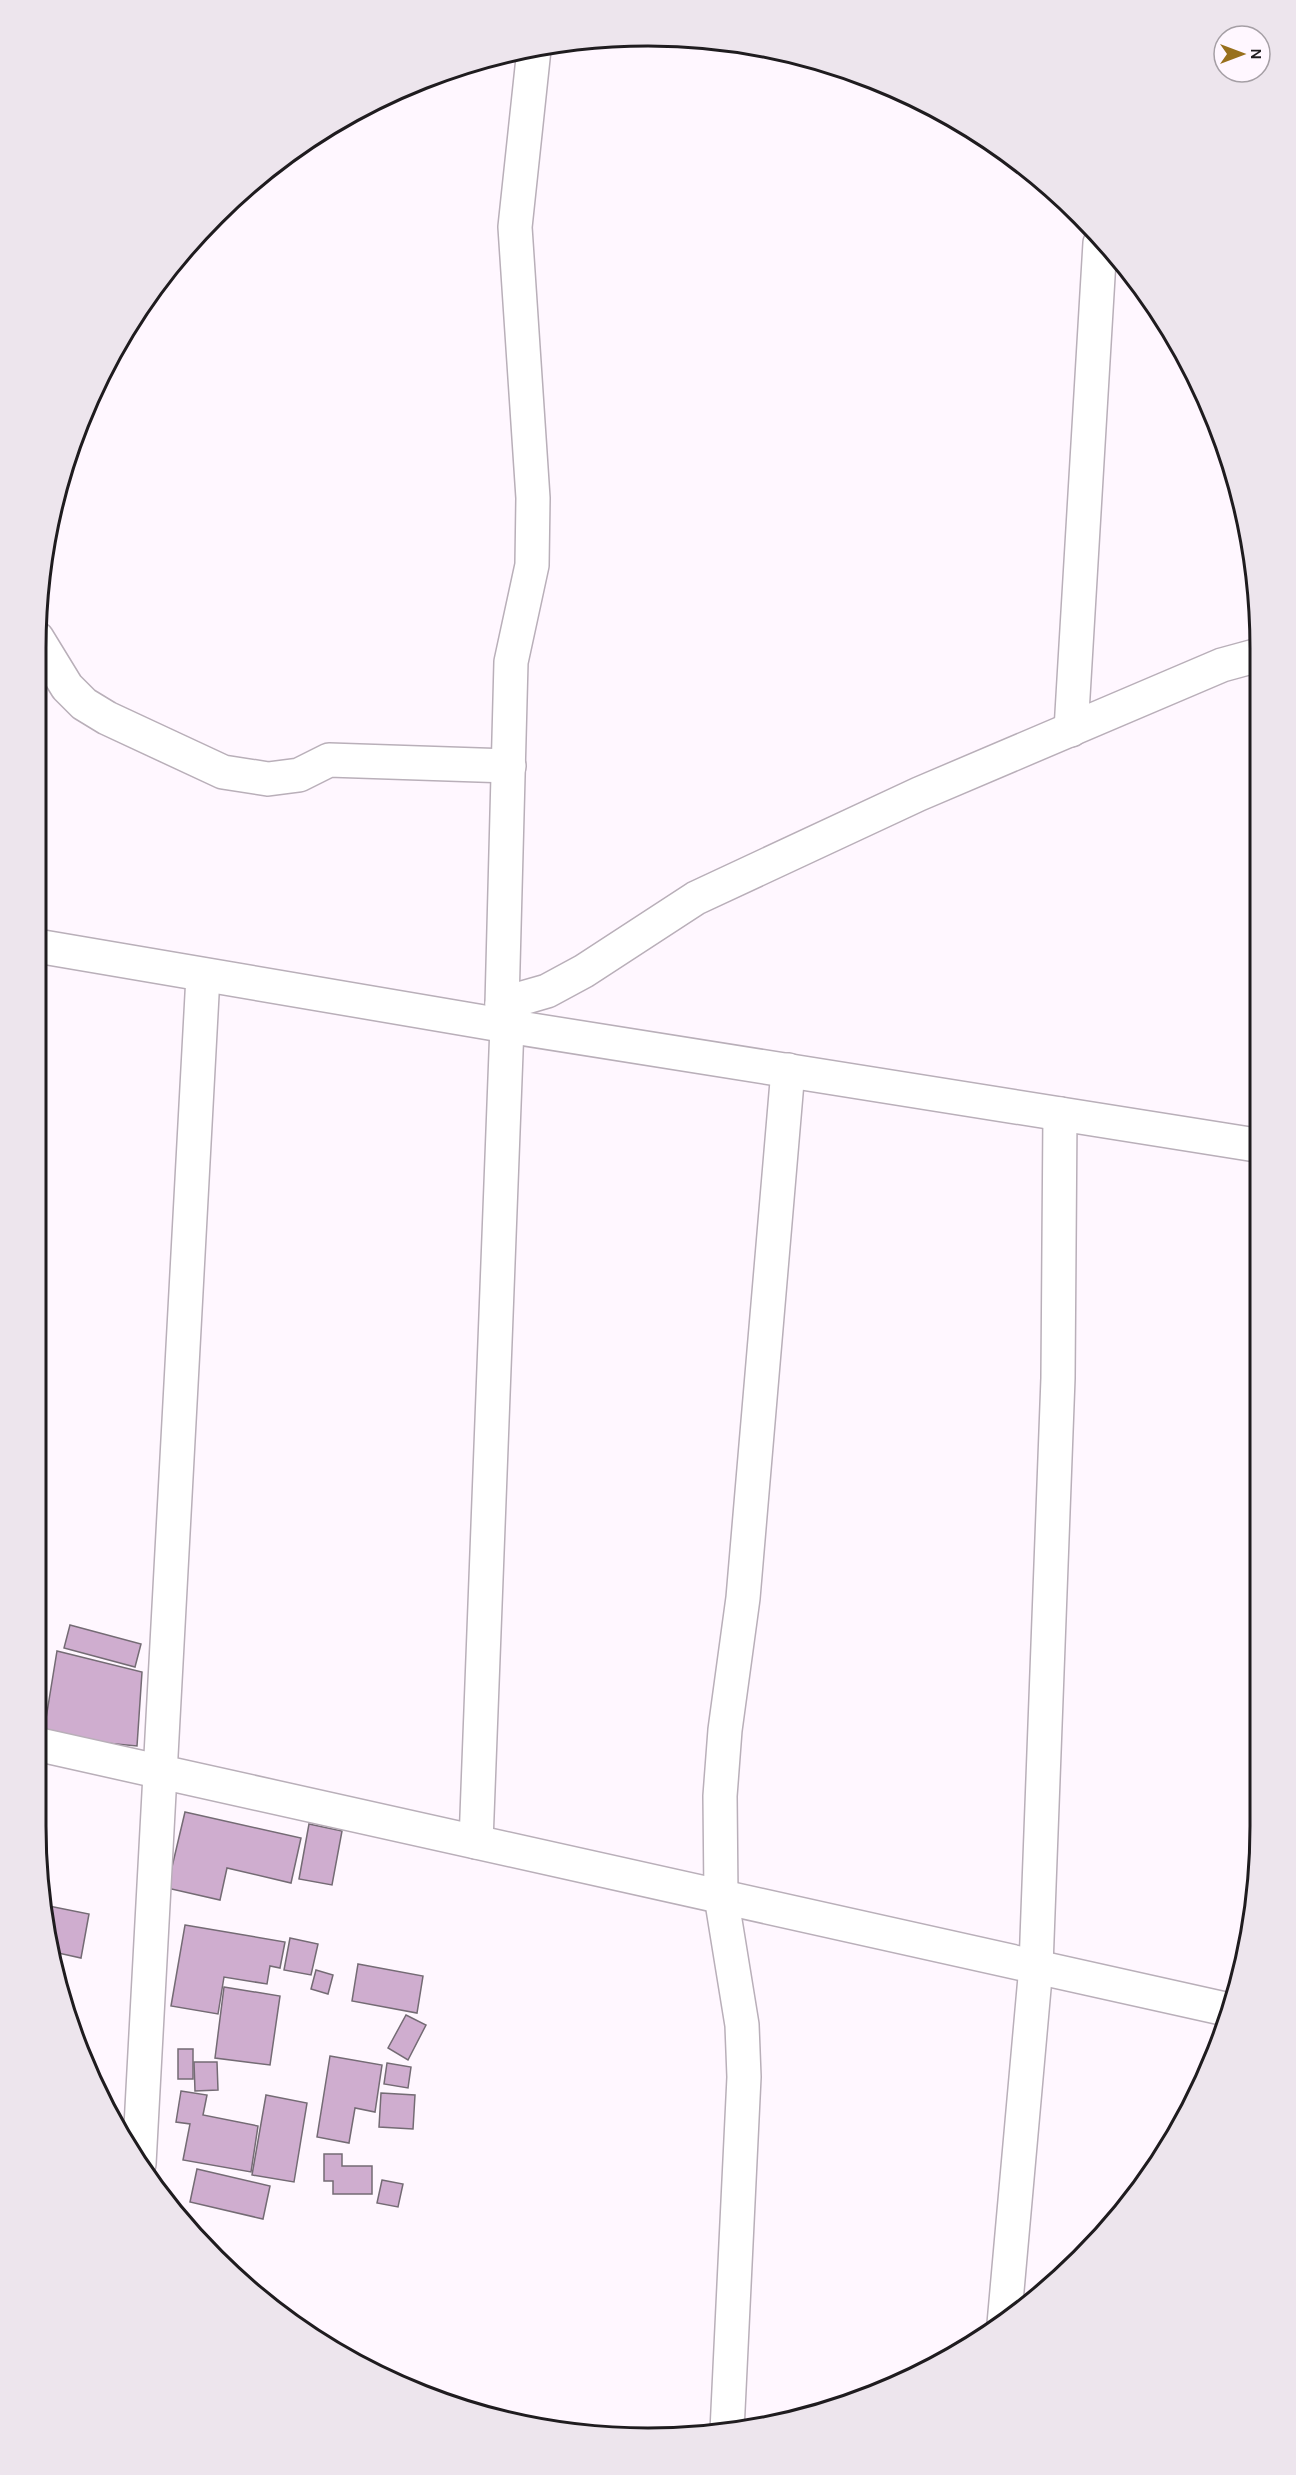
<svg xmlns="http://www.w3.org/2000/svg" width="1296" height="2475" font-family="Karla,sans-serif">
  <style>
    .building { fill: #cfadcf; stroke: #746b74; stroke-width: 1.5 }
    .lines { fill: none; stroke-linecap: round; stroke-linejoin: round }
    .street-casing { stroke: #b9afb9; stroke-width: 36 }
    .street { stroke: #fff; stroke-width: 33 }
    .rim { fill: none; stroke: #1f1c1f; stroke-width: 3 }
  </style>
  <rect width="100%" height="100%" fill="#fff7ff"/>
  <g class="building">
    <polygon points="70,1625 141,1644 135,1667 64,1648"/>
    <polygon points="57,1651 142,1672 137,1746 43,1737"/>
    <polygon points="185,1812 301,1838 291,1883 227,1868 220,1900 167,1888"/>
    <polygon points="309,1824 342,1831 332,1885 299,1879"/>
    <polygon points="44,1905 89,1914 81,1958 49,1951"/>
    <polygon points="185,1925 285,1942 280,1968 270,1966 267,1984 224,1977 218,2014 171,2006"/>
    <polygon points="290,1938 318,1944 311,1975 284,1970"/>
    <polygon points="358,1964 423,1976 417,2013 352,2001"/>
    <polygon points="316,1970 333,1975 328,1994 311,1989"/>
    <polygon points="224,1987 280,1996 270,2065 215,2058"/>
    <polygon points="406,2015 426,2025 408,2060 388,2048"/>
    <rect x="178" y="2049" width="15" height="30"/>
    <polygon points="330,2056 382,2065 375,2112 355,2108 349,2143 317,2137"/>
    <polygon points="194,2062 217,2062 218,2090 195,2091"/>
    <polygon points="387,2063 411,2067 408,2088 384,2084"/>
    <polygon points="181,2091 207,2095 203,2115 258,2126 251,2172 183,2160 190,2124 176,2122"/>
    <polygon points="381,2093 415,2095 413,2129 379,2127"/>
    <polygon points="266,2095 307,2103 294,2182 252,2175"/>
    <polygon points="324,2154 342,2154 342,2166 372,2166 372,2194 333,2194 333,2181 324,2181"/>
    <polygon points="197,2169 270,2186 263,2219 190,2202"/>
    <polygon points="382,2180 403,2184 398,2207 377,2203"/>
  </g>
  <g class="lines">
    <defs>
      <g id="street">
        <polyline points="37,638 67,687 84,704 107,718 223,772 268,779 299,775 329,760 509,766"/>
        <polyline points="1071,730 1100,243"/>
        <polyline points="37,946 507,1026 1256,1145"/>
        <polyline points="502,1004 547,991 584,971 696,898 919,794 1222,665 1255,656"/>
        <polyline points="36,1744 1230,2010"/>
        <polyline points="476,1842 507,1026 502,1004 511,662 532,565 533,498 515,227 534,49"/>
        <polyline points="139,2164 203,976"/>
        <polyline points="1004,2324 1036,1966 1058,1378 1060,1114"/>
        <polyline points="727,2431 744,2077 742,2025 721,1896 720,1796 725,1730 743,1598 788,1070"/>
      </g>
    </defs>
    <use href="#street" class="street-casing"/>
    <use href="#street" class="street"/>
  </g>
  <path d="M0 0H1296V2475H0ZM648 46H648A602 602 0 0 1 1250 648V1826A602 602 0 0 1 648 2428H648A602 602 0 0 1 46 1826V648A602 602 0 0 1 648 46Z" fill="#ede5ed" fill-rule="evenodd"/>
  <path class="rim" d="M648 46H648A602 602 0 0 1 1250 648V1826A602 602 0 0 1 648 2428H648A602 602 0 0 1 46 1826V648A602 602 0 0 1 648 46Z"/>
  <g transform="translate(1242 54) rotate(90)"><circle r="28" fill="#fff7ff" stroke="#a59fa5" stroke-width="1.5"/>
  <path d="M0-4.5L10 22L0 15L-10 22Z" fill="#98701c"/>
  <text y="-9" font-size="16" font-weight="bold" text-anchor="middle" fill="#1f1c1f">N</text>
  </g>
</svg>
